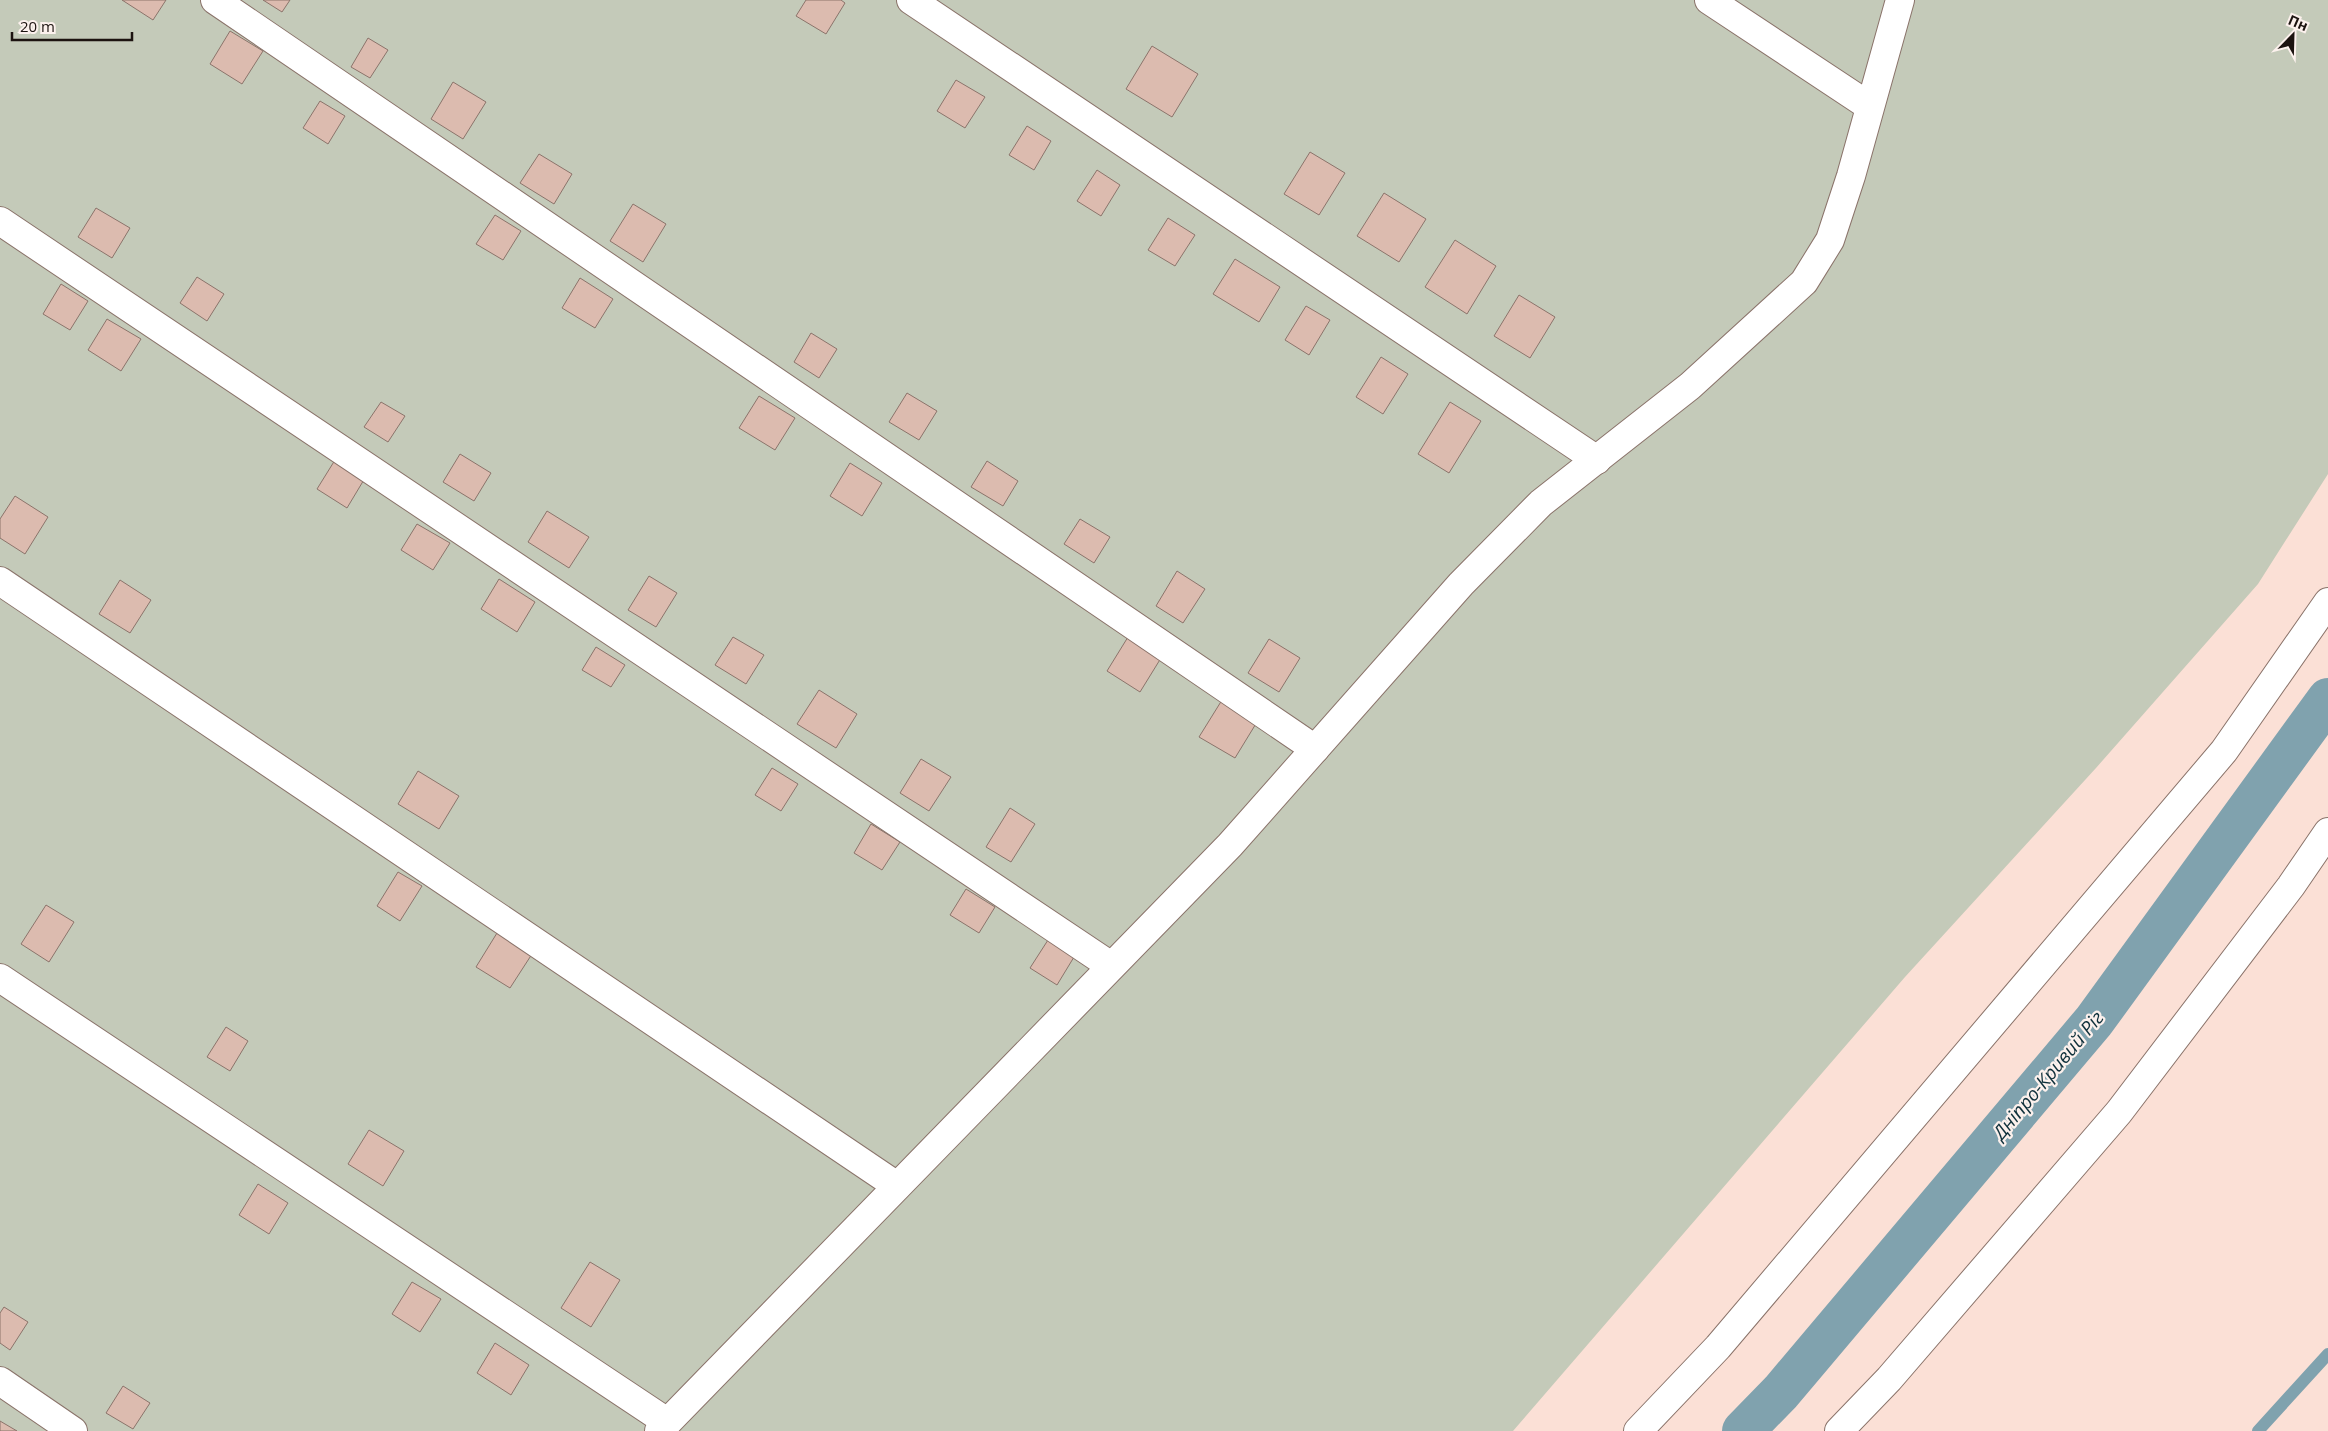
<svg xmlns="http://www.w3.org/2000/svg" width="2328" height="1431" font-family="'Open Sans',sans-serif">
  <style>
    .green { fill: #c4cab9 }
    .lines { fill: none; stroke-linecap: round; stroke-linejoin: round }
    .stream { stroke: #80a2ae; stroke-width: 12 }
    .canal { stroke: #80a2ae; stroke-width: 42 }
    .building { fill: #dcbbaf; stroke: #8b746b }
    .minor-casing { stroke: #8a736a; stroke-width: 30 }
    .minor { stroke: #fff; stroke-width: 28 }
    .labels { text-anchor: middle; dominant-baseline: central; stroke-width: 4.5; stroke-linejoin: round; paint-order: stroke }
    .water-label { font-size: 19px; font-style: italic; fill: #0f303b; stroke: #fcf1ed }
  </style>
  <rect width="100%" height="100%" fill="#fbe0d6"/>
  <polygon class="green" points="0,0 2328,0 2328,474 2258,584 2096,768 1905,977 1513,1431 0,1431"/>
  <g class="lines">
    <polyline class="stream" points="2258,1431 2328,1354"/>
    <polyline class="canal" points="1743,1431 1781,1392 2094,1021 2328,699"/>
  </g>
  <g class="building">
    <polygon points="122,0 166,0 153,20"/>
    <polygon points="263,0 290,0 282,12"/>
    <polygon points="806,0 841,0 845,3 826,34 796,16"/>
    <polygon points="230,31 263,51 242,84 210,64"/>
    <polygon points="368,38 388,50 370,78 351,67"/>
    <polygon points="1152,46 1198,74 1172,117 1126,89"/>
    <polygon points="956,80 985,97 965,128 937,111"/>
    <polygon points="453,82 486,102 463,139 431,119"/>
    <polygon points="320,101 345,116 328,144 303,128"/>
    <polygon points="1027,126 1051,141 1034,170 1009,155"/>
    <polygon points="1310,152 1345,173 1319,215 1284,194"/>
    <polygon points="539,154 572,174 554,204 520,183"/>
    <polygon points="1097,170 1120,185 1101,216 1077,201"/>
    <polygon points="1384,193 1426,219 1399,262 1357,236"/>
    <polygon points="633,204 666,224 643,262 610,241"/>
    <polygon points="96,208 130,228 112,258 78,237"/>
    <polygon points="495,215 521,231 503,260 476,244"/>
    <polygon points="1168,218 1195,235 1175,266 1148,250"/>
    <polygon points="1455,240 1496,266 1467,314 1425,287"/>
    <polygon points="1235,259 1280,287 1259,322 1213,294"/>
    <polygon points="197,277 224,294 207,321 180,303"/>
    <polygon points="580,278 613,299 595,328 562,308"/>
    <polygon points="61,284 88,301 70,330 43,314"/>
    <polygon points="1519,295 1555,317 1530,358 1494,336"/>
    <polygon points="1306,306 1330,320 1309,355 1285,340"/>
    <polygon points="107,319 141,339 121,371 88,350"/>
    <polygon points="811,333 837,349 819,378 794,362"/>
    <polygon points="1381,357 1408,374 1383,414 1356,397"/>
    <polygon points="907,393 937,411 919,440 889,422"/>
    <polygon points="759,396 795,418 775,450 739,428"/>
    <polygon points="381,402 405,416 388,442 364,427"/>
    <polygon points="1450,402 1481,421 1449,473 1418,454"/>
    <polygon points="460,454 491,473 474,501 443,482"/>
    <polygon points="335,460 365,478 347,508 317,489"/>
    <polygon points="987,461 1018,481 1003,506 971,487"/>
    <polygon points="850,463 882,483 862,516 830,496"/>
    <polygon points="15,496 48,517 25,554 0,538 0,519"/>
    <polygon points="547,511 589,537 569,568 528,542"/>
    <polygon points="1080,519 1110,537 1094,563 1064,544"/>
    <polygon points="417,524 450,543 433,570 401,550"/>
    <polygon points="1177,571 1205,589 1183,623 1156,606"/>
    <polygon points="649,576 677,593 656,627 628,610"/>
    <polygon points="499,579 535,602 517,632 481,609"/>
    <polygon points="120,580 151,600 130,633 99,614"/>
    <polygon points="733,637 764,655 746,684 715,665"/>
    <polygon points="1128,637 1161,658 1140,692 1107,671"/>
    <polygon points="1269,639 1300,658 1279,692 1248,673"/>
    <polygon points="596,647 625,665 611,687 582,670"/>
    <polygon points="819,690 857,714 836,748 797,724"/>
    <polygon points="1222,700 1257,722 1235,758 1199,737"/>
    <polygon points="921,759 951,777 929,811 900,793"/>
    <polygon points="772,768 798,784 781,811 755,795"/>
    <polygon points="418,771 459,796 439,829 398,804"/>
    <polygon points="1010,808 1035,824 1011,862 986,847"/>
    <polygon points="871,824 900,842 882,870 854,853"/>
    <polygon points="398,872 422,886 400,921 377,906"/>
    <polygon points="966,889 995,907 979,933 950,915"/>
    <polygon points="46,905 74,922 49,962 21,944"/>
    <polygon points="497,933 532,954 510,988 476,967"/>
    <polygon points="1048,940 1074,957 1057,985 1030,968"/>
    <polygon points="226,1027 248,1041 230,1071 207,1057"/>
    <polygon points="369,1130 404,1151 383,1186 348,1164"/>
    <polygon points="258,1184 288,1203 269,1234 239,1215"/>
    <polygon points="590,1262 620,1280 591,1327 561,1308"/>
    <polygon points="412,1282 441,1299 420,1332 392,1314"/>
    <polygon points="4,1307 28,1322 10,1350 0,1343 0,1313"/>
    <polygon points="495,1343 529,1365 511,1395 477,1373"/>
    <polygon points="123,1386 150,1403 133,1429 106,1413"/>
    <polygon points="0,1421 17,1431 0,1431"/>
  </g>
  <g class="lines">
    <defs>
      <g id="minor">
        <polyline points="215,0 1315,749"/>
        <polyline points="911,0 1597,460"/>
        <polyline points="1709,0 1869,106"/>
        <polyline points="0,221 1111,966"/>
        <polyline points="0,581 897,1186"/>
        <polyline points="0,978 667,1422"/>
        <polyline points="0,1381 73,1431"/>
        <polyline points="659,1431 1230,845 1461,584 1541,503 1690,386 1804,282 1830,240 1851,176 1900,0"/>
        <polyline points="1638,1431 1718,1347 2224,751 2328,602"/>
        <polyline points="1839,1431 1889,1379 2119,1112 2291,886 2328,832"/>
      </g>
    </defs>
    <use href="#minor" class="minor-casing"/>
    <use href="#minor" class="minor"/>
  </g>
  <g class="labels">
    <g class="water-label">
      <text transform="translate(2048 1075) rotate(-50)">Дніпро-Кривий Ріг</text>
    </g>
  </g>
  <g transform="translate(2293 35) rotate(23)" stroke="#fcf1ed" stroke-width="4" paint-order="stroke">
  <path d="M0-4L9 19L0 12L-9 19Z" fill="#1c1310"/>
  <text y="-8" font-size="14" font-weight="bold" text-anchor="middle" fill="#1c1310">Пн</text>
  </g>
  <path d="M12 32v8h120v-8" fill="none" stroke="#1c1310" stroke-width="2.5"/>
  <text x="20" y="32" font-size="15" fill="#1c1310" stroke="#fcf1ed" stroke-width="4" paint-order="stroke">20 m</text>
</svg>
